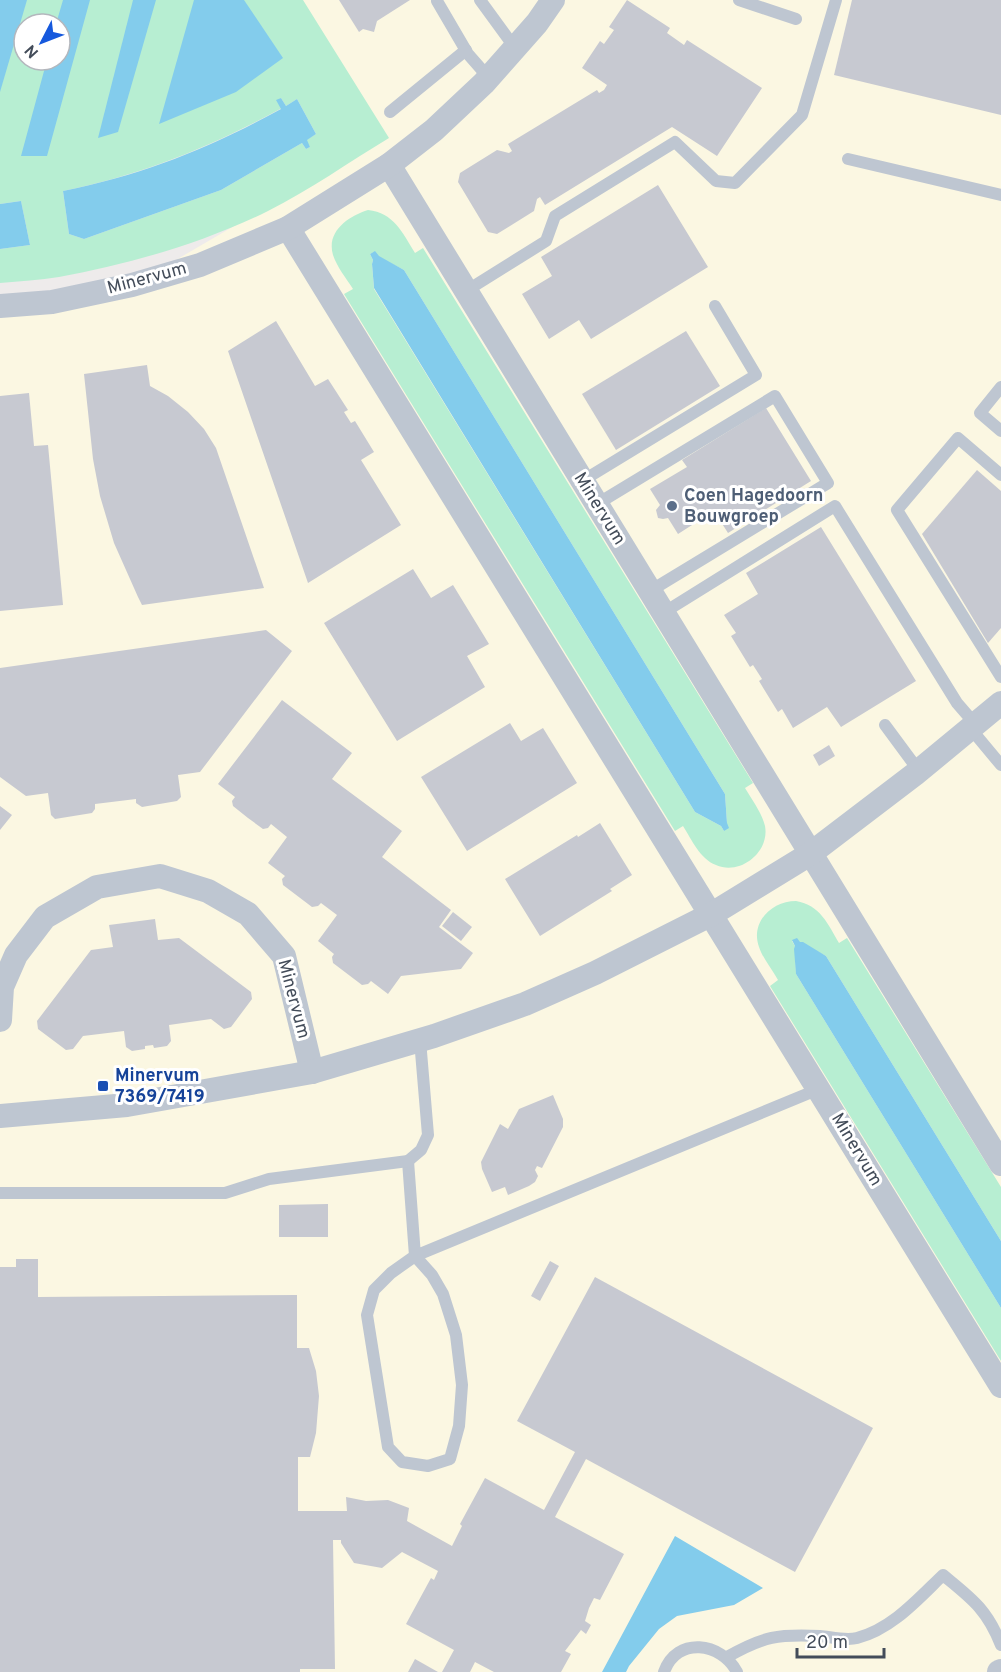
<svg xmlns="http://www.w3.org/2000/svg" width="1001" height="1672" font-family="Overpass,sans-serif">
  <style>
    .commercial { fill: #fbf7e2 }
    .green { fill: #b7eed2; fill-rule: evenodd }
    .water { fill: #83ccec }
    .building { fill: #c7c9d1 }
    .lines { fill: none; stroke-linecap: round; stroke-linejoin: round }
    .service { stroke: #bec6d1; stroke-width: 12 }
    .minor { stroke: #bec6d1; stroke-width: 24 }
    .service-dot { fill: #5c6f8a; stroke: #fff; stroke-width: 2 }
    .transit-dot { fill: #1a4fb4; stroke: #fff; stroke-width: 2 }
    .labels { text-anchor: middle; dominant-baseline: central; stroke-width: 6; stroke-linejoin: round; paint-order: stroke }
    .street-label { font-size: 18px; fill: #434c59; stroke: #fff }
    .service-label { font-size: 18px; font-weight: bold; fill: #4e5e75; stroke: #fff; text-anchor: start }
    .transit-label { font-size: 18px; font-weight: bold; fill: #164399; stroke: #fff; text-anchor: start }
  </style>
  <rect width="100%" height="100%" fill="#eeebeb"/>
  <polygon class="commercial" points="281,0 1001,0 1001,1672 0,1672 0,295 104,302 359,153"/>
  <g class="green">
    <path d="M0 0H303L389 138C349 162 310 190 268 211 203 243 130 264 59 277 40 280 20 281 0 283V249L30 245 21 201 0 204ZM24 24H60V60H24ZM281 98 286 106 297 99 316 134 306 140 310 147 306 149 302 143 221 190 84 239 69 234 63 191C142 175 211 147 282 108L277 101Z"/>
    <path d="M368 210C394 213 402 232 415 253L423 248 753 783 745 788C752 800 762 813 765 826 770 852 740 876 716 865 700 859 692 840 683 826L675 831 344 294 353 289C346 278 337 267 333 255 326 231 349 216 368 210ZM374 252 379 257 404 270 725 794 727 823 724 831 721 826 695 812 374 289 372 264 373 260 370 254Z"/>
    <path d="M796 901C820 905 828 924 839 943L847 938 1001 1187V1241L826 956 801 943 792 941 795 946 796 974 1001 1308V1361L770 986 778 980C772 969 763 959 759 947 750 922 772 901 796 901Z"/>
  </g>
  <g class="water">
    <polygon points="0,0 27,0 0,92"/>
    <polygon points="63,0 90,0 47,156 21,156 47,60 60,60 60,24 56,24"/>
    <polygon points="133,0 156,0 118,132 98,138"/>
    <polygon points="194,0 244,0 283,58 236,92 159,124"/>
    <path d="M281 98 286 106 297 99 316 134 307 140 310 147 306 149 302 143 221 190 84 239 69 234 63 191C143 175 210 148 281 109L276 100Z"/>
    <polygon points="21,201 30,245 0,249 0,204"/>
    <polygon points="375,251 379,256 404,270 725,794 727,823 729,828 724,831 721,826 695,812 374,288 372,264 373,260 370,254"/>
    <polygon points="797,938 800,942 803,942 826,956 1001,1241 1001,1308 796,974 794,949 795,946 792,940"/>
    <polygon points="675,1536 763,1588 734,1605 677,1616 659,1629 629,1666 626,1672 602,1672"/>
  </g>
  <g class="building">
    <polygon points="339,0 410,0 377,21 374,32 363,29 359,32"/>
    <polygon points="627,0 670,28 667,33 684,45 687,40 762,88 717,156 672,127 545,205 540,197 537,199 534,211 497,234 488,232 458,182 460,173 497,150 509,153 512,151 508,144 597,90 599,93 604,90 607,85 582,68 600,41 604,44 614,30 609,27"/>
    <polygon points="852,0 1001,0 1001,115 834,75"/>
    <polygon points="658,185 708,267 591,339 579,320 549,339 522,294 552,276 541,257"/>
    <polygon points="276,321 315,386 328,379 348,410 344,412 351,423 355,421 374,452 361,460 401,525 308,583 228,351"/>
    <polygon points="686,331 720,386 616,450 582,394"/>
    <polygon points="147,365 150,386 168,396 188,412 204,429 216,448 264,588 142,605 138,597 114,543 100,496 93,459 84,374"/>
    <polygon points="29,393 34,446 48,445 63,605 0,611 0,396"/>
    <polygon points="766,408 811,481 728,533 714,511 678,534 668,518 663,519 658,518 656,510 660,505 650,489 687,467 682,460"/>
    <polygon points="977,470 1001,491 1001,628 988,643 922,534"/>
    <polygon points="821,527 916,681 841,727 827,707 793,728 782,709 778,712 759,681 762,679 753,665 750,667 731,636 736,633 724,615 758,594 746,573"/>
    <polygon points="413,569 431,598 453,585 489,644 467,656 485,687 397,741 324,623"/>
    <polygon points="266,630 292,651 200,772 178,775 181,797 177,801 142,807 136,803 136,799 95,804 95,809 92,813 55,819 51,815 48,793 26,796 0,777 0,668"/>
    <polygon points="282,700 352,753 332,779 402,831 382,857 451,910 439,927 473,953 461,969 401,976 388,994 371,981 368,984 362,985 333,963 332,957 334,954 318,941 337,915 321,903 318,906 312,907 283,885 282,879 285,876 268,863 287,837 271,824 268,828 263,829 248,818 233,806 232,801 235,797 218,784"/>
    <polygon points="510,723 521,741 543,728 577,783 467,851 421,777"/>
    <polygon points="829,745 835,756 819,766 813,755"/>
    <polygon points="0,806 12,815 0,830"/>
    <polygon points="600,823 632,875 610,889 612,891 540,936 505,879 577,835 578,837"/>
    <polygon points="453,912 472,927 461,941 442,926"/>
    <polygon points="155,919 158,940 179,938 251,992 252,999 231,1027 224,1029 211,1019 169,1025 171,1041 167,1046 154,1048 153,1045 145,1046 145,1049 132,1051 126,1047 124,1031 83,1036 73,1049 66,1050 38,1029 37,1021 91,950 113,947 109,925"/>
    <polygon points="553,1095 563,1119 563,1127 542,1168 537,1166 535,1170 538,1176 535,1182 529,1186 508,1195 505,1187 492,1192 482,1169 481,1162 500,1124 508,1129 519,1109"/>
    <polygon points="328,1204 328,1237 279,1237 279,1205"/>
    <polygon points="16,1259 38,1259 38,1297 297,1295 297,1348 309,1348 316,1371 319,1396 316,1433 310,1457 298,1457 298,1511 347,1511 346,1497 366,1501 388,1500 409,1508 407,1521 452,1546 462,1526 460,1524 485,1478 544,1510 575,1452 517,1421 595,1277 873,1428 795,1572 586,1459 555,1517 624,1554 600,1600 594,1598 589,1608 585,1621 591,1625 586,1634 581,1630 565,1651 571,1654 561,1672 494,1672 475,1662 470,1672 442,1672 454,1650 406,1624 431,1578 434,1580 438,1571 402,1552 382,1568 354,1563 341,1543 341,1540 333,1540 335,1669 300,1669 300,1672 0,1672 0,1267 16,1267"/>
    <polygon points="550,1261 559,1266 540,1301 531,1296"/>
    <polygon points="415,1659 438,1672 408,1672"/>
  </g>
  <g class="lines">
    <g class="service">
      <polyline points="480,0 515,48"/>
      <polyline points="739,0 796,19"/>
      <polyline points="437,1 468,54 489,78"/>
      <polyline points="390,112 466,50"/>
      <polyline points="848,159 1001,195"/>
      <polyline points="466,291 546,241 555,216 675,142 716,181 735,183 802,115 836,0"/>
      <polyline points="1001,387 980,413 1001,431"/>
      <polyline points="1001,475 958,438 897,510 1001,677"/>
      <polyline points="582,481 756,375 715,306"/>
      <polyline points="597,504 775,396 828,483 650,591"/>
      <polyline points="663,613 835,506 957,703 976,725"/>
      <polyline points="885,725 919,771"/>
      <polyline points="971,729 1001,765"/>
      <polyline points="408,1161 415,1256 432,1275 443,1294 456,1335 462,1385 459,1426 450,1459 428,1466 402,1462 388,1447 367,1315 374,1290 391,1273 415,1256 819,1089"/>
      <polyline points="0,1193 225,1193 269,1179 408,1161 421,1150 428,1135 420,1040"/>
      <path d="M727 1657C764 1636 778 1634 820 1636 831 1637 846 1641 857 1638 892 1629 918 1599 943 1575 971 1598 987 1609 1001 1645"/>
      <path d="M664 1672C677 1636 721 1642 737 1672"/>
    </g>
    <g class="minor">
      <polyline points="389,165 1001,1164"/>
      <polyline points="288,228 1001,1386"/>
      <polyline points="0,306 52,302 132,285 200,265 288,228 389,165 434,130 484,83 537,23 553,0"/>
      <polyline points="0,1020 2,987 16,955 45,917 97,887 160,876 208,891 248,914 284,956 312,1072"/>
      <polyline points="0,1116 127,1105 312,1072 434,1036 525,1004 595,973 712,914 810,854 915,774 1001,703"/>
      <polyline points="999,1672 1001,1671"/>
    </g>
  </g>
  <circle class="service-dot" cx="672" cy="506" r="6"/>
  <rect class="transit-dot" x="97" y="1080" width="12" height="12" rx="3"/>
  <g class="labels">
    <g class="street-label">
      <text transform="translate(147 279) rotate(-15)">Minervum</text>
      <text transform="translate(599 509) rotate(58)">Minervum</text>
      <text transform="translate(293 999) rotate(75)">Minervum</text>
      <text transform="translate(856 1150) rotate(59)">Minervum</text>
    </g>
    <g class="service-label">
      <text x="684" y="496">Coen Hagedoorn<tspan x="684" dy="21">Bouwgroep</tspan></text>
    </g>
    <g class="transit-label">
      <text x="115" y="1076">Minervum<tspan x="115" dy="21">7369/7419</tspan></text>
    </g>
  </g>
  <g transform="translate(42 42) rotate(228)"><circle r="28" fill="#ffffff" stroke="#b4b7bd" stroke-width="1.5"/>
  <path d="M0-4.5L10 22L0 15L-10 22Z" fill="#1659dd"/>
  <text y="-9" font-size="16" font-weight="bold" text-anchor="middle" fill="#434c59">N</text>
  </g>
  <path d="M797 1648v9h87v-9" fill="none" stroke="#434c59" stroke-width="3"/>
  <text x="806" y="1648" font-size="18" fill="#434c59" stroke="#ffffff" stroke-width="4.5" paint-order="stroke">20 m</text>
</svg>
